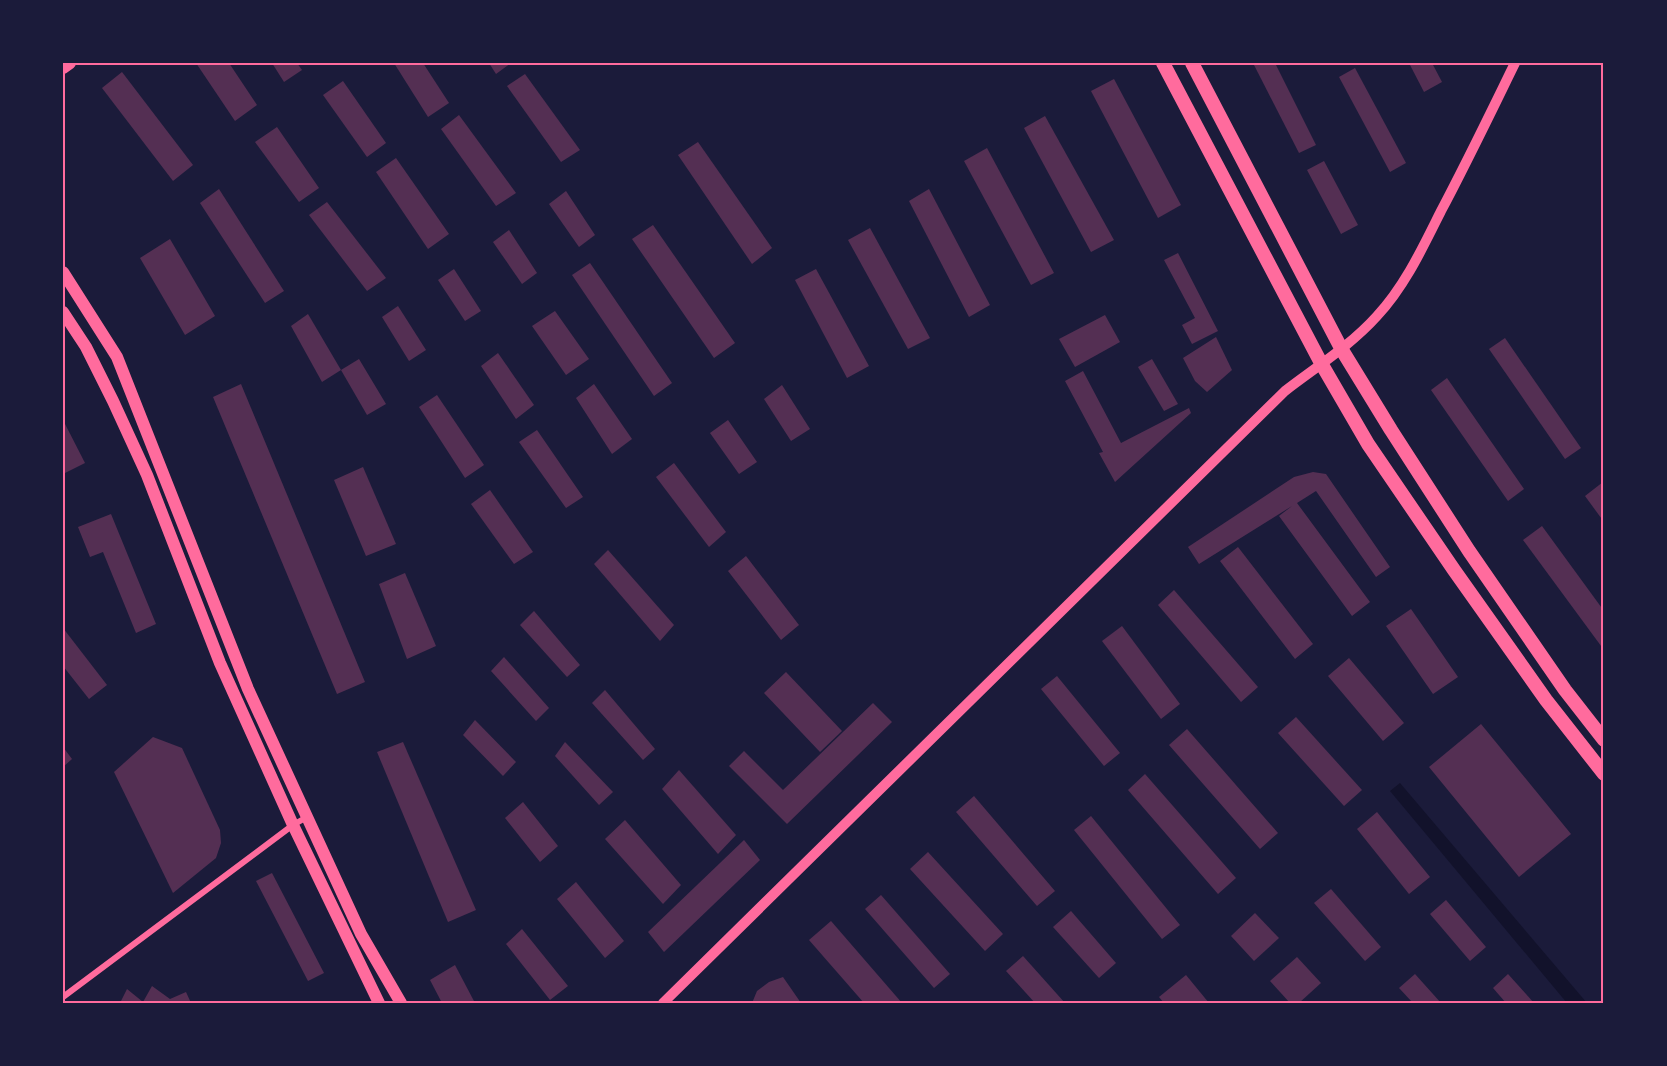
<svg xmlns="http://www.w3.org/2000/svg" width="1667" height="1066" font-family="Poppins,sans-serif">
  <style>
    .water { fill: #12122b }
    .building { fill: #542f53 }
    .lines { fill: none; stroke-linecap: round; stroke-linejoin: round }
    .minor { stroke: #ff6b9d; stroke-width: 6 }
    .tertiary { stroke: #ff6b9d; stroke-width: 10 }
    .secondary { stroke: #ff6b9d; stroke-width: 12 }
    .primary { stroke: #ff6b9d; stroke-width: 14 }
    .neatline { fill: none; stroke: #ff6b9d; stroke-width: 2 }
  </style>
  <rect width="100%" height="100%" fill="#1b1b3a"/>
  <polygon class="water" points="1400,783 1587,1003 1567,1003 1390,791"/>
  <g class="building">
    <polygon points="196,63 229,63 257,105 235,121"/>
    <polygon points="272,63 297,63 302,70 284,82"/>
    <polygon points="394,63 423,63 449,103 428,117"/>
    <polygon points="489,63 511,63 496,74"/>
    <polygon points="1253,63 1275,63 1316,145 1299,153"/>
    <polygon points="1409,63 1432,63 1442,82 1424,92"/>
    <polygon points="1355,68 1406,163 1390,172 1339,77"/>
    <polygon points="122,72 193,165 173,181 102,88"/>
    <polygon points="525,74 580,150 561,162 507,86"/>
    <polygon points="1114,79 1181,205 1158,218 1091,91"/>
    <polygon points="343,81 386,143 367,157 323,95"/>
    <polygon points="459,115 516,193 496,206 441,129"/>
    <polygon points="1045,116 1114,240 1091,252 1024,128"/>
    <polygon points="277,127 319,188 299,202 255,142"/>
    <polygon points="698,142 772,248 752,264 678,155"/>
    <polygon points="987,148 1054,273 1031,285 964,161"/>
    <polygon points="396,158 449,234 428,249 376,172"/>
    <polygon points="1324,161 1358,225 1341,234 1307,170"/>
    <polygon points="219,189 284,291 265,303 200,203"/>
    <polygon points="929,189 990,305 969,317 909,201"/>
    <polygon points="566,191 595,235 579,247 549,204"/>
    <polygon points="327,202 386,278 367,291 309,215"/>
    <polygon points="653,225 735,343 714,358 632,239"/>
    <polygon points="870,228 930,338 908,349 848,240"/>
    <polygon points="509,230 537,273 522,284 493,242"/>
    <polygon points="170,239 215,316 185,335 140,258"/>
    <polygon points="1178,253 1218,331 1192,344 1182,325 1195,318 1164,260"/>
    <polygon points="590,263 672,383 654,396 572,275"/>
    <polygon points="454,269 481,311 465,321 438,280"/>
    <polygon points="816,269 869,366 847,378 795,280"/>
    <polygon points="398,306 426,350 409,361 382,317"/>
    <polygon points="555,311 589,359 566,375 532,326"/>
    <polygon points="308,314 341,370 322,382 291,326"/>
    <polygon points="1105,315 1120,342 1075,367 1059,339"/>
    <polygon points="1216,337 1232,370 1207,392 1195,381 1183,358"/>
    <polygon points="1505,338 1581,448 1565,459 1489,349"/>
    <polygon points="498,353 534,405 516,419 481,366"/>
    <polygon points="359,359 386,404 367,415 341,370"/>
    <polygon points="1152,359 1178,404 1164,411 1138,367"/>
    <polygon points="1083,371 1121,443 1189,408 1191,413 1115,482 1099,453 1103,452 1065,381"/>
    <polygon points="1447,378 1524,489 1508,501 1431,390"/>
    <polygon points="241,384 365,682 337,694 213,397"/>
    <polygon points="594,384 632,439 612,454 576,398"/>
    <polygon points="782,385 810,429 791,441 764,399"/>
    <polygon points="437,395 484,465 465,478 419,407"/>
    <polygon points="63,420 85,463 63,474"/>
    <polygon points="728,420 757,462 739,474 710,433"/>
    <polygon points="537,430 583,497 566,508 519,442"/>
    <polygon points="674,463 726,532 709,547 656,477"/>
    <polygon points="363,467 396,544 366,556 334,480"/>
    <polygon points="1313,472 1326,474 1390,567 1376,577 1316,491 1297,503 1370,602 1352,616 1279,516 1292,506 1199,564 1188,547 1294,477"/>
    <polygon points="1603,482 1604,483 1604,522 1585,496"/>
    <polygon points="490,490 533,552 514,564 471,504"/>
    <polygon points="111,514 156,624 136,633 103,552 90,557 78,527"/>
    <polygon points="1542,526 1604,611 1604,650 1523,540"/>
    <polygon points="1238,547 1313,644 1295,659 1220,561"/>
    <polygon points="608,550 674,625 660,641 594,564"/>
    <polygon points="746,556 799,625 781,640 728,571"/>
    <polygon points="405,573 436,646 407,659 379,584"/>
    <polygon points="1174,590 1258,687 1241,702 1158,605"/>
    <polygon points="1411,609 1458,677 1433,694 1386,626"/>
    <polygon points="534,611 580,665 567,677 520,625"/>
    <polygon points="1122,626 1180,704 1161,719 1102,641"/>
    <polygon points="63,628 107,685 89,699 63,666"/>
    <polygon points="504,657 549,708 536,721 491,671"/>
    <polygon points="1349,658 1404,723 1383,741 1328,676"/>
    <polygon points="786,672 842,731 820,752 764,693"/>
    <polygon points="1057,676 1120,753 1104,766 1041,689"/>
    <polygon points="605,690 655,749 643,760 592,703"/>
    <polygon points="873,703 892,722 787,824 729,766 744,751 783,790"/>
    <polygon points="1296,717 1362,790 1344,806 1278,733"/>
    <polygon points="475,720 516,762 503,776 463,735"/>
    <polygon points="1481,724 1571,834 1519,877 1429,767"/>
    <polygon points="1187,729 1278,833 1260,849 1169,745"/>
    <polygon points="153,737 182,748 220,830 221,843 216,858 173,893 114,772"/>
    <polygon points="403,742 476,910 448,922 377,752"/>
    <polygon points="565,742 613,792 599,805 555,756"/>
    <polygon points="63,747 72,759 63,767"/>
    <polygon points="679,770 736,835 718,854 662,789"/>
    <polygon points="1145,774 1236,878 1218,894 1128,790"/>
    <polygon points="974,796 1055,891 1037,906 956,812"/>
    <polygon points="523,802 558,846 540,862 505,818"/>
    <polygon points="1377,812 1430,877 1409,894 1357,829"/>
    <polygon points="1091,816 1180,925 1162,939 1074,830"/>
    <polygon points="625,820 681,885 663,904 605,839"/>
    <polygon points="744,840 760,860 664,952 648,932"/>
    <polygon points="928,852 1003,934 985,951 910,869"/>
    <polygon points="272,873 324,973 308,981 256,881"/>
    <polygon points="576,882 624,941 605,958 557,899"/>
    <polygon points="1331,889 1381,947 1365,961 1314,903"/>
    <polygon points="881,895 950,974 934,988 865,909"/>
    <polygon points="1446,900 1486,947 1470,961 1430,914"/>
    <polygon points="1071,911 1116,963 1099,978 1053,927"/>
    <polygon points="1255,913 1279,938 1254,961 1231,936"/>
    <polygon points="831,921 902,1003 864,1003 809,940"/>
    <polygon points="522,929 568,986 550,1000 506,944"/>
    <polygon points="1023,956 1065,1003 1035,1003 1006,971"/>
    <polygon points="1297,957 1321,983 1299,1003 1290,1003 1270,981"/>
    <polygon points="455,965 475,1003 442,1003 430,980"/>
    <polygon points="1415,974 1441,1003 1413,1003 1399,988"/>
    <polygon points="1508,974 1534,1003 1506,1003 1493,988"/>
    <polygon points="1186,975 1209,1003 1164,1003 1159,997"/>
    <polygon points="783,977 801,1003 752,1003 757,991 769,982"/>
    <polygon points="152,986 170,999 186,992 191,1003 120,1003 127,989 143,1002"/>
  </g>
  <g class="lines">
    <polyline class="minor" points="63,997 293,825 307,817"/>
    <path class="tertiary" d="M663 1003 1285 391C1316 367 1350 346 1377 316 1405 286 1423 247 1441 211 1467 162 1491 112 1515 63"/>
    <g class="secondary">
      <polyline points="63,68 70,63"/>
      <polyline points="63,272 117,357 248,689 361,934 401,1003"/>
      <polyline points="63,312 86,347 113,401 147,475 220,663 293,825 379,1003"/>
    </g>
    <g class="primary">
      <polyline points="1163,63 1321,363 1368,444 1454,570 1546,700 1604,774"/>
      <polyline points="1192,63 1342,350 1391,430 1469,551 1565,690 1604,740"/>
    </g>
  </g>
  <rect width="1667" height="1066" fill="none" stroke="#1b1b3a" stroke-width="129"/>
  <rect x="64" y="64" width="1538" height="938" class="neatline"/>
</svg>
